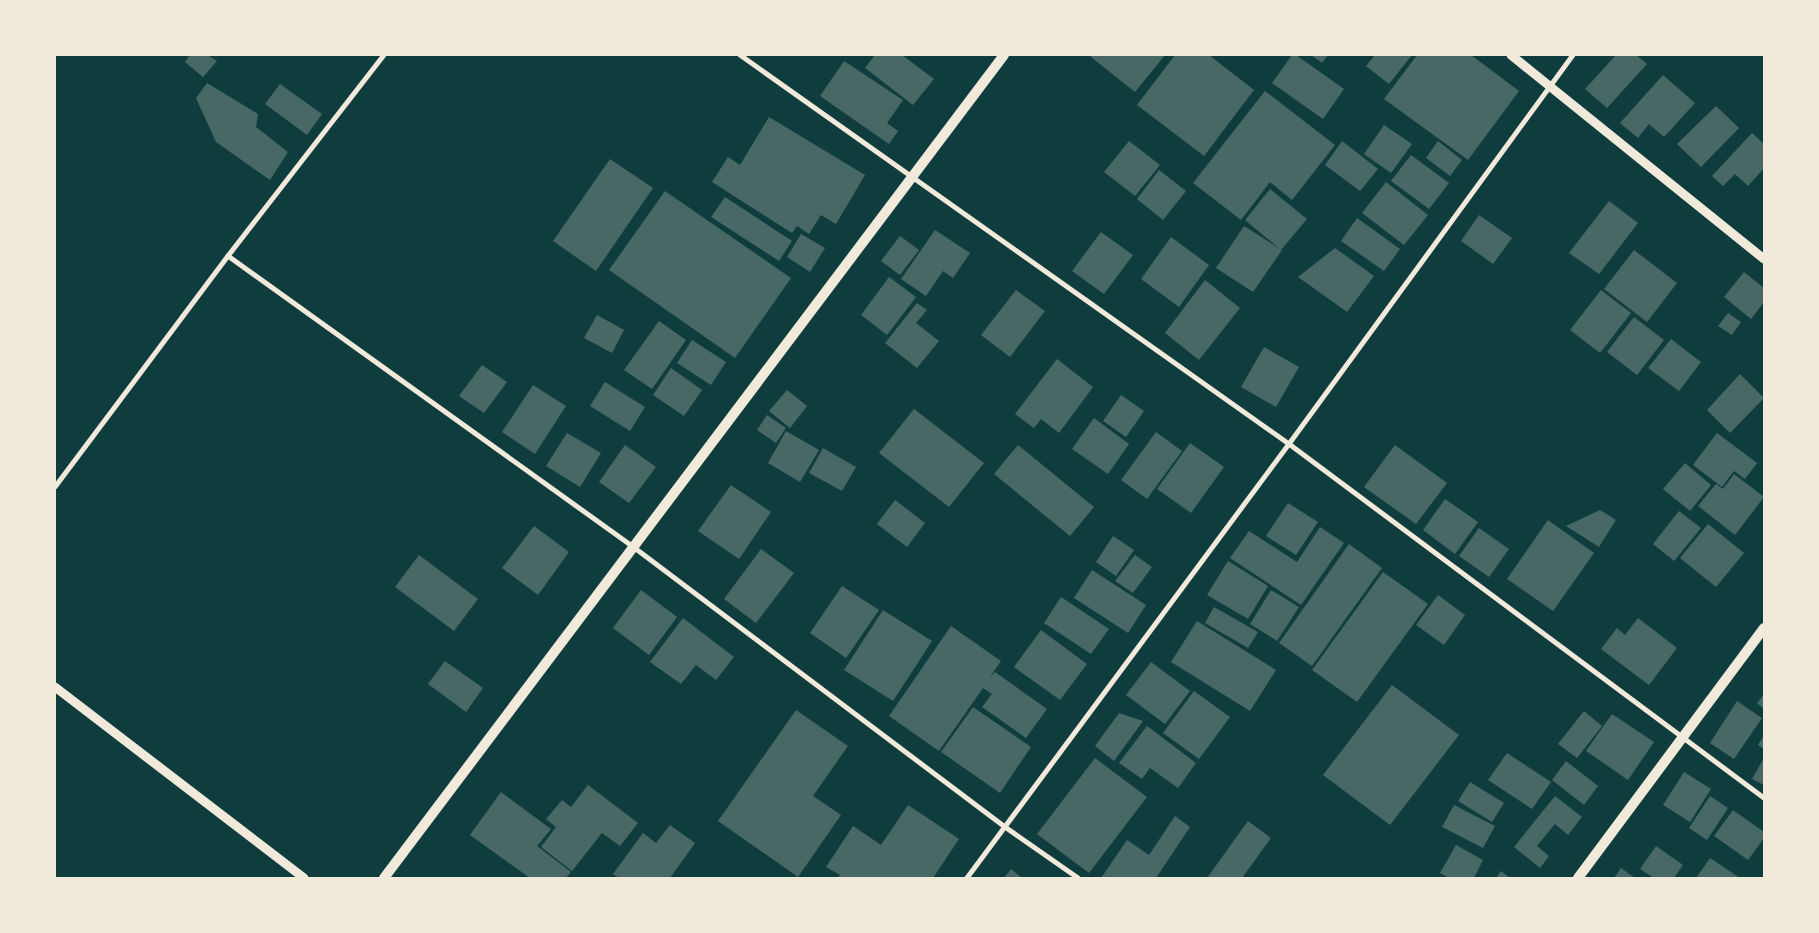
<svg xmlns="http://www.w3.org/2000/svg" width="1819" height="933" font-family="Rubik,sans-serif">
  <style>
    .building { fill: #486865 }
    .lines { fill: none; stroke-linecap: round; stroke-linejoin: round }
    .minor { stroke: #f1e9da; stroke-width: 5 }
    .tertiary { stroke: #f1e9da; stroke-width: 9 }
    .secondary { stroke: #f1e9da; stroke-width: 10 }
  </style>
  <rect width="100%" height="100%" fill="#0f3d3e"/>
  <g class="building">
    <polygon points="190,55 208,55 217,61 203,77 185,62"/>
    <polygon points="875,55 902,55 934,79 913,105 865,68"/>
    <polygon points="1092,55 1165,55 1135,92 1091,57"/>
    <polygon points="1175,55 1209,55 1254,90 1204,156 1137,105"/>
    <polygon points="1292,55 1296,55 1344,89 1323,119 1272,83"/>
    <polygon points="1311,55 1328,55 1322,63"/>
    <polygon points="1375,55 1412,55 1389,84 1366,66"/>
    <polygon points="1417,55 1471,55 1519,91 1468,160 1384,99"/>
    <polygon points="1616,55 1636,55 1647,64 1607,108 1585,89"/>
    <polygon points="844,61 903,100 887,123 898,131 889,144 820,96"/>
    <polygon points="1663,75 1695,103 1664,137 1649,124 1638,138 1620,123"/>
    <polygon points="207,83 258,114 256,127 288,152 270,180 216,142 196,98"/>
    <polygon points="280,84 322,114 307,135 265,104"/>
    <polygon points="1265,91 1335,145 1292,200 1270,182 1241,220 1193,183"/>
    <polygon points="1716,106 1739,128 1701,167 1677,144"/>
    <polygon points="769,117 865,175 836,224 821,215 809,234 797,226 792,233 712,182 728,157 740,165"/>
    <polygon points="1384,125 1412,144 1391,173 1364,154"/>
    <polygon points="1752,133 1764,144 1764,168 1748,186 1735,174 1723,186 1712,176"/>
    <polygon points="1129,141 1160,165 1135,196 1104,172"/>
    <polygon points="1342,141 1378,169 1360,191 1325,165"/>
    <polygon points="1438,141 1462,160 1450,176 1426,158"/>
    <polygon points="1411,155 1449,183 1429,209 1391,181"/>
    <polygon points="610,159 653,188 596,271 553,241"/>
    <polygon points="1159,170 1186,191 1163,220 1137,199"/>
    <polygon points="1386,182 1428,215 1404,245 1362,213"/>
    <polygon points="1270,189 1307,219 1281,250 1245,220"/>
    <polygon points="665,191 791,278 735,358 609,270"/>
    <polygon points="725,197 792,241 779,261 711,217"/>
    <polygon points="1609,201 1638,223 1599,274 1569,253"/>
    <polygon points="1479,215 1512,238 1493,264 1461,241"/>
    <polygon points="1357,218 1400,249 1384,271 1341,241"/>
    <polygon points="1244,226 1282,250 1253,292 1216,268"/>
    <polygon points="935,230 970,253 953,278 943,271 926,296 901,279"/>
    <polygon points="1101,232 1133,255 1104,294 1072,271"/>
    <polygon points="801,234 825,248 810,272 787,257"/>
    <polygon points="900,236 919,250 900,275 881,261"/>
    <polygon points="1171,237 1209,265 1179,307 1141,279"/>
    <polygon points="1335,248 1374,276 1347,312 1298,277"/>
    <polygon points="1634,250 1677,283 1647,322 1604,289"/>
    <polygon points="1744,272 1764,288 1764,302 1751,319 1724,297"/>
    <polygon points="889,277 916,297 887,335 861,315"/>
    <polygon points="1205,280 1240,308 1199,360 1165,333"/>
    <polygon points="1016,290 1045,311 1010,357 981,335"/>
    <polygon points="1601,290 1631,313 1600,353 1570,330"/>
    <polygon points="917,303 927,310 916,323 939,341 917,368 885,343"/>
    <polygon points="1728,313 1741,322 1732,335 1718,326"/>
    <polygon points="597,315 624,330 612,353 584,338"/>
    <polygon points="1634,317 1664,340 1637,375 1607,352"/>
    <polygon points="659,321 686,340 652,389 624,370"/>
    <polygon points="1671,339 1701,362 1679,391 1648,368"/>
    <polygon points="692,340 726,362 711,385 677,363"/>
    <polygon points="1264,347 1299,367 1276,407 1241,387"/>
    <polygon points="1057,359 1093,387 1059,433 1041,419 1034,428 1015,414"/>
    <polygon points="482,365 507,382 484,413 459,396"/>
    <polygon points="671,368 702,390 684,416 653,395"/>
    <polygon points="1740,374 1764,398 1730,433 1707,410"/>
    <polygon points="605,382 645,407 630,431 590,406"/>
    <polygon points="533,385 566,406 535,454 502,432"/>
    <polygon points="787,390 807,406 790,428 769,411"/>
    <polygon points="1121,395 1144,411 1126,437 1103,421"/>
    <polygon points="914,409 984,463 949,507 879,453"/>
    <polygon points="767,415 786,428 776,443 757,430"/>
    <polygon points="1094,418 1129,444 1108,474 1072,449"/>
    <polygon points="786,431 819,450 800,482 768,463"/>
    <polygon points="1156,432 1182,451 1147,499 1121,480"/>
    <polygon points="567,433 601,453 580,487 546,466"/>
    <polygon points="1717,433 1757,463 1745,479 1734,471 1722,487 1693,465"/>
    <polygon points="1190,443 1224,467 1191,513 1157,489"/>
    <polygon points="625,445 656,467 629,503 599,482"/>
    <polygon points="1018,445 1094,507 1070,536 994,474"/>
    <polygon points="1395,445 1447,483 1416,524 1364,487"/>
    <polygon points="823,448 856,467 842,491 809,473"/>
    <polygon points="1685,463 1711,485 1690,511 1663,489"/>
    <polygon points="1734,474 1764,497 1735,535 1698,506 1716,484 1723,489"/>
    <polygon points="731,485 771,512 739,559 698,531"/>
    <polygon points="1445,499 1478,522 1455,554 1423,530"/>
    <polygon points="895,500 925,523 907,547 877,524"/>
    <polygon points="1288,503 1318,522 1296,555 1266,536"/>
    <polygon points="1600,510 1616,520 1599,547 1566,526"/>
    <polygon points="1679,511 1701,528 1674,561 1653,544"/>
    <polygon points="1548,520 1594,553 1553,611 1507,579"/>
    <polygon points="1708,524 1744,553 1716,587 1680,558"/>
    <polygon points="534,526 569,552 538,595 502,568"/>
    <polygon points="1320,527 1344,543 1301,605 1230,558 1249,531 1297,562"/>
    <polygon points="1479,528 1509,549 1489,577 1459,556"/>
    <polygon points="1113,536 1134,550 1116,576 1096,562"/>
    <polygon points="1349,544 1382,568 1312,666 1279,643"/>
    <polygon points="761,549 794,573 756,623 724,599"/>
    <polygon points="419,555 478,599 454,631 395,587"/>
    <polygon points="1135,555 1152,567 1133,593 1115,581"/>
    <polygon points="1228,561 1268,586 1248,619 1207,595"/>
    <polygon points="1092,570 1146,605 1128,633 1074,598"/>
    <polygon points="1383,572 1428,604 1357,702 1312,670"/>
    <polygon points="842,586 879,610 846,658 810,633"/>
    <polygon points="641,590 677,617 649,655 613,628"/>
    <polygon points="1271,590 1299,607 1277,641 1250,624"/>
    <polygon points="1438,595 1465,615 1444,645 1416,625"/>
    <polygon points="1061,597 1109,629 1091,654 1044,623"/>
    <polygon points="1214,607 1258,632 1248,648 1205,623"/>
    <polygon points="883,610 932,641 893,701 844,670"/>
    <polygon points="683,618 734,657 716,680 696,665 681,684 650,662"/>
    <polygon points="1638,618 1677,648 1649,685 1601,649 1617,628 1625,635"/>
    <polygon points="1197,621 1276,670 1250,711 1171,662"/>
    <polygon points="951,626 1001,661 990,677 995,672 1047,709 1026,738 982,707 992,694 983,688 939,751 889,716"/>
    <polygon points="1041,630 1087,664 1060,700 1014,667"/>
    <polygon points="445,661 483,688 466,712 428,684"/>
    <polygon points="1151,662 1190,691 1165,724 1126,695"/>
    <polygon points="1392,685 1459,735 1390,825 1323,775"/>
    <polygon points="1194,691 1230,717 1199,759 1163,733"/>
    <polygon points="1764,694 1764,709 1757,703"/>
    <polygon points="1737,701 1762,718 1734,759 1710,743"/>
    <polygon points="973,707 1031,747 1000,793 941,752"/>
    <polygon points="796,710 848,746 813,796 841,815 798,877 718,821"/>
    <polygon points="1584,711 1602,726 1577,758 1558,744"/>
    <polygon points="1119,713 1143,721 1114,761 1095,746"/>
    <polygon points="1612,714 1654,742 1628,780 1586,751"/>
    <polygon points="1147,726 1196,763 1178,788 1150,768 1142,779 1119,763"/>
    <polygon points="1764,735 1764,749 1758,745"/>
    <polygon points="1507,753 1551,782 1532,809 1488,780"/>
    <polygon points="1095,758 1147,797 1089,873 1037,834"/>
    <polygon points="1764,758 1764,785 1752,779"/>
    <polygon points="1566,761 1598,786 1584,805 1552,780"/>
    <polygon points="1684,772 1711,789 1690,822 1663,805"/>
    <polygon points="1470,782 1504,803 1492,822 1458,801"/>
    <polygon points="588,785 638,823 620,846 602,833 572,871 541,847 556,827 546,819 562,800 571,807"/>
    <polygon points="501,792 551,829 537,846 571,872 566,878 530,878 470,835"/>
    <polygon points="1555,796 1582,817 1568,835 1555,824 1537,846 1549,856 1540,868 1514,847"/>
    <polygon points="1710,796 1728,808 1707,840 1689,828"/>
    <polygon points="908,805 959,839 933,878 838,878 840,875 826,867 853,826 881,845"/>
    <polygon points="1454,805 1495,826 1483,848 1442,827"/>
    <polygon points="1733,810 1764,832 1764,838 1748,860 1714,836"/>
    <polygon points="1175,816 1190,827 1156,878 1101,878 1127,840 1149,855"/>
    <polygon points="1248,821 1271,838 1242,878 1207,878"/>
    <polygon points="670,825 695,843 670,878 619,878 613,874 643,833 656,843"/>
    <polygon points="1456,845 1483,860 1474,878 1449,878 1440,873"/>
    <polygon points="1656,846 1683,865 1674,878 1654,878 1640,869"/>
    <polygon points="1710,858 1740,878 1696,878"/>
    <polygon points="1621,868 1635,878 1614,878"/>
    <polygon points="1011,869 1022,878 1004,878"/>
    <polygon points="1501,871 1510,878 1496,878"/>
  </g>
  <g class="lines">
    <g class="minor">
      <polyline points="740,55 1289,444 1764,798"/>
      <polyline points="228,256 632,546 1005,827 1078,878"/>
      <polyline points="55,487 228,256 384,55"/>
      <polyline points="967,878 1289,444 1573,55"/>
    </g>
    <g class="tertiary">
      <polyline points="1511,55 1764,259"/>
      <polyline points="55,687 304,878"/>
    </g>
    <g class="secondary">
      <polyline points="384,878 1004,55"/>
      <polyline points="1578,878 1764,628"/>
    </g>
  </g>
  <rect width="1819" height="933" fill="none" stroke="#f1e9da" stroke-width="112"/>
</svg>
